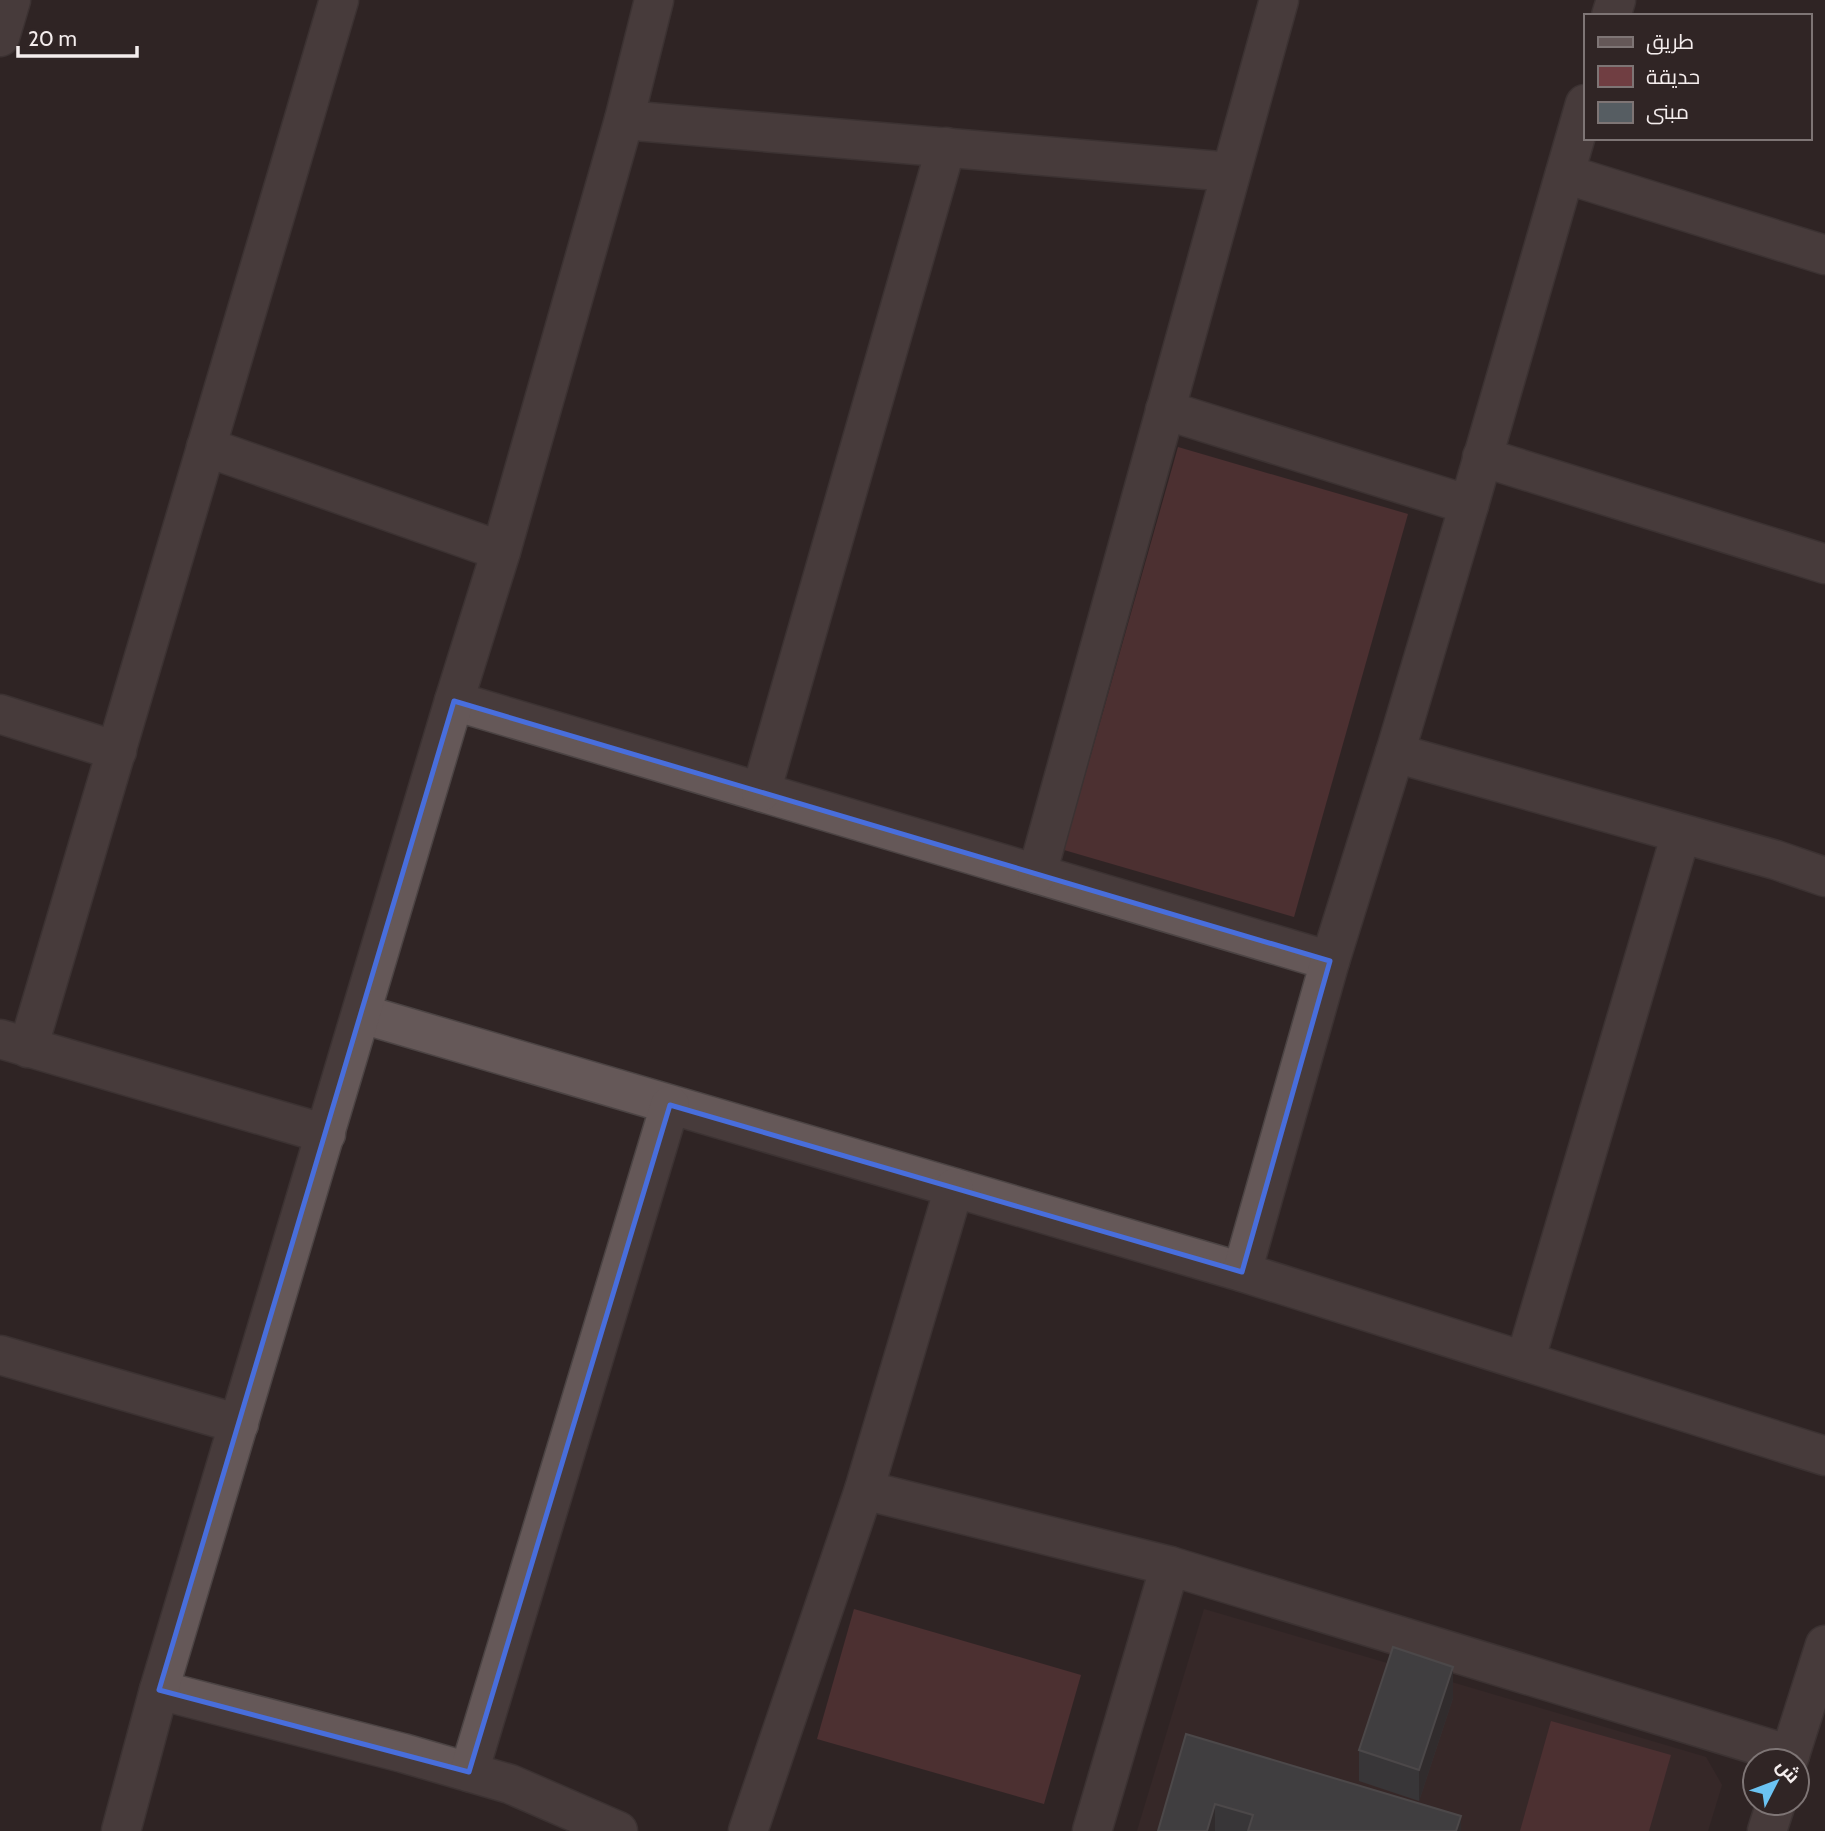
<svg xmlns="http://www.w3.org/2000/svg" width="1825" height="1831" font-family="Cabin,Cairo,sans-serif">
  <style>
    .built { fill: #3f2d2e }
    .green { fill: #703e42 }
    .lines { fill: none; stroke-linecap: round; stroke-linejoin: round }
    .minor-casing { stroke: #4c4444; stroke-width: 41 }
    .minor { stroke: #655858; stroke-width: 38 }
    .wall { fill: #434c51 }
    .shaded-wall { fill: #343538 }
    .building { fill: #565d62; stroke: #6f7477; stroke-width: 2 }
    .marked { fill: none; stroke: #486edc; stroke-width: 5; stroke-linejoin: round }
  </style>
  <rect width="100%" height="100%" fill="#302525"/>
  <polygon class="built" points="1204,1609 1706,1757 1722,1785 1708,1831 1137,1831"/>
  <g class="green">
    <polygon points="1178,447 1408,514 1294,917 1064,850"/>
    <polygon points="854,1609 1081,1675 1044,1804 817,1739"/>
    <polygon points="1551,1721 1671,1755 1649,1831 1520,1831"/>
  </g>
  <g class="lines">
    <defs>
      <g id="minor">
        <polyline points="1611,16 1616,0"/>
        <polyline points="0,37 11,0"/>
        <polyline points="624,120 1231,172"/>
        <polyline points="1565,174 1825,255"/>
        <polyline points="1165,410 1469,505"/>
        <polyline points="206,447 501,551"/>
        <polyline points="1482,457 1825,564"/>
        <polyline points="454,701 1330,961"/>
        <polyline points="0,714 117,751"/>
        <polyline points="1395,753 1776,860 1825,877"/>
        <polyline points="761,792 946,147"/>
        <polyline points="1037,874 1279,0"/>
        <polyline points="362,1014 1242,1272 1825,1456"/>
        <polyline points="0,1039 326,1134"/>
        <polyline points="28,1048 339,0"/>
        <polyline points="1242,1272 1330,961 1395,753 1469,505 1585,104"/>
        <polyline points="0,1355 239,1424"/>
        <polyline points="1525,1361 1681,834"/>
        <polyline points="864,1490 1170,1566 1790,1755"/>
        <polyline points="159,1690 403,1753 510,1784 618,1831"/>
        <polyline points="1788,1761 1825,1645"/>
        <polyline points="469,1772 670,1105"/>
        <polyline points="121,1831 159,1690 454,701 501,551 624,120 654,0"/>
        <polyline points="748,1831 864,1490 954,1188"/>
        <polyline points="1092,1831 1170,1566"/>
        <polyline points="1767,1831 1776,1803"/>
      </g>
    </defs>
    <use href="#minor" class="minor-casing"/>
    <use href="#minor" class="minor"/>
  </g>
  <g class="wall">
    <polygon points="1453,1698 1419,1801 1359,1781 1359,1750"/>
    <polygon points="1186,1734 1461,1831 1158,1831"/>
  </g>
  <g class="shaded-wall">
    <polygon points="1453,1667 1453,1698 1419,1801 1419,1770"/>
    <polygon points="1215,1804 1215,1831 1207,1831"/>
    <polygon points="1461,1816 1461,1831 1456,1831"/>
  </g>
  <g class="building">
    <polygon points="1393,1647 1453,1667 1419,1770 1359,1750"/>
    <polygon points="1186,1734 1461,1816 1456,1831 1248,1831 1253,1815 1215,1804 1207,1831 1158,1831"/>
  </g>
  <path d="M0 0H1825V1831H0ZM454 701 1330 961 1242 1272 670 1105 469 1772 159 1690Z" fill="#302525" fill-opacity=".55" fill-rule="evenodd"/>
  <path class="marked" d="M454 701 1330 961 1242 1272 670 1105 469 1772 159 1690Z"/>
  <rect x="1584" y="14" width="228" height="126" fill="#302525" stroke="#7e7575" stroke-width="2"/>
  <rect x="1598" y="37" width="35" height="10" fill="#655858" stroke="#7e7575" stroke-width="2"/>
  <text x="1646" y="49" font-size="21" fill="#f4eded">طريق</text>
  <rect x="1598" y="66" width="35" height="21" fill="#703e42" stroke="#7e7575" stroke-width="2"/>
  <text x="1646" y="84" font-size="21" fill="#f4eded">حديقة</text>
  <rect x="1598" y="102" width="35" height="21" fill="#565d62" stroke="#7e7575" stroke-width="2"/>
  <text x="1646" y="119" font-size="21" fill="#f4eded">مبنى</text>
  <g transform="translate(1776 1782) rotate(48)"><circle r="33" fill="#302525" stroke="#7e7575" stroke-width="2"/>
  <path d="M0-5L12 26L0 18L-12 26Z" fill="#6bc3f2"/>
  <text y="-10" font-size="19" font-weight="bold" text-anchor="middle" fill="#f4eded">ش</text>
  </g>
  <path d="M18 46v10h119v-10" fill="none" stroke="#f4eded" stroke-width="3.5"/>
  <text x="28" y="46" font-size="21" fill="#f4eded" stroke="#302525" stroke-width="5" paint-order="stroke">20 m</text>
</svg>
